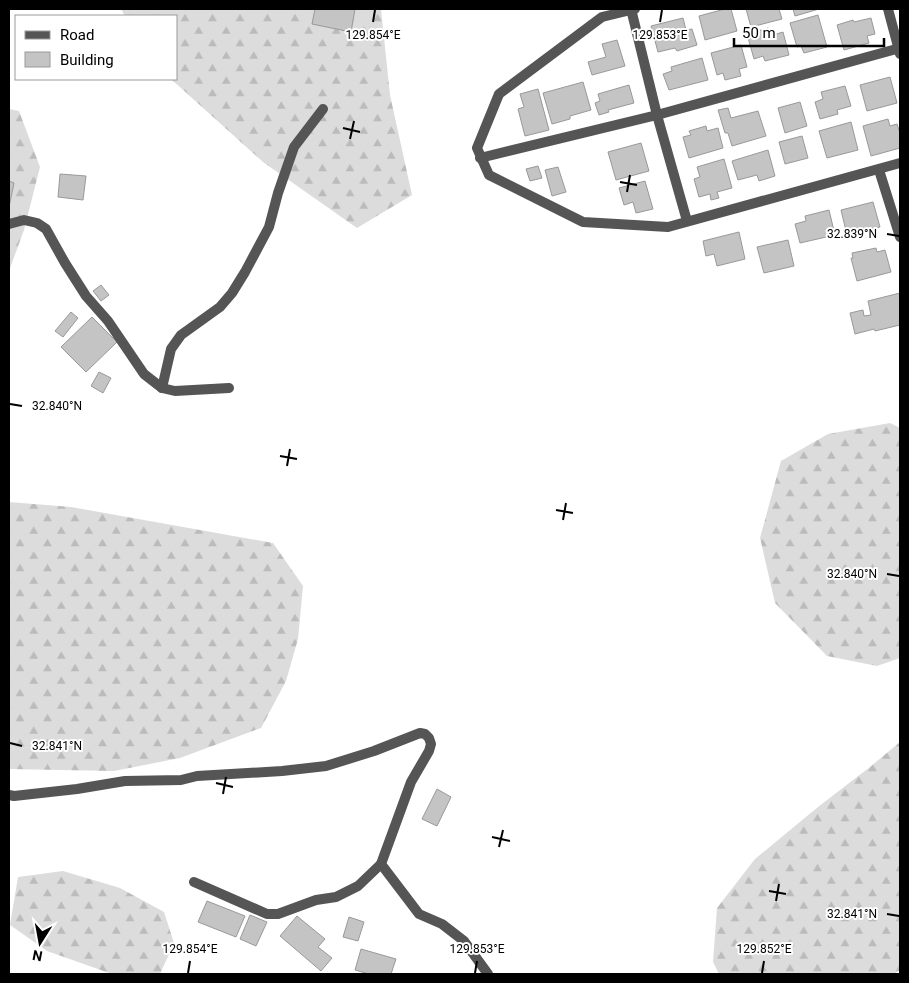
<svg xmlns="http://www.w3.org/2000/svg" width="909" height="983" font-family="Roboto,sans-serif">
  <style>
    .forest { fill: url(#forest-firs) }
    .building { fill: #c4c4c4; stroke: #999 }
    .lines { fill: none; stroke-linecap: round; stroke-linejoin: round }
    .minor { stroke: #555; stroke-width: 10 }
    .ticks { fill: none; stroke: #000; stroke-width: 2 }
    .ticks-label { font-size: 12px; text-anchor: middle; fill: #000; stroke: #fff; stroke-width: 4; stroke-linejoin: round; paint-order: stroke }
  </style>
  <defs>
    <pattern id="forest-firs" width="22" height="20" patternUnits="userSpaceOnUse" patternTransform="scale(1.25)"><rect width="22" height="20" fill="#dcdcdc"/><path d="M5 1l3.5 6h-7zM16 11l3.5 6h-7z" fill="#bbb"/></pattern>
  </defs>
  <rect width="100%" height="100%" fill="#fff"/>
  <g class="forest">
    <polygon points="121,9 381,9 390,95 412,195 357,228 263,162 171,79 176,79 176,16 125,16"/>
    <polygon points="9,109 19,111 40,167 24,230 9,271"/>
    <polygon points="890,423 900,428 900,658 877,666 827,656 775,603 760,538 781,461 828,434"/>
    <polygon points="9,502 71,507 273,543 303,586 298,639 286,681 261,728 180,758 114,771 9,769"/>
    <polygon points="900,742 900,970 894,974 719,974 713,962 717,908 755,859 818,807 870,767"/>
    <polygon points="63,871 120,888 164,912 174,943 160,974 112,974 47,951 10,925 18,877"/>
  </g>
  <g class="building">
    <polygon points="315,9 355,9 351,32 312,24"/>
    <polygon points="725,9 731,9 737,31 705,40 699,16"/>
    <polygon points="746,9 779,9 782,19 751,27"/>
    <polygon points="793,9 819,9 795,16"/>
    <polygon points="818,15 827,47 804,53 801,46 797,47 790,23"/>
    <polygon points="683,18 686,30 692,29 697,45 677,51 675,48 658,52 651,26"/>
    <polygon points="871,18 875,34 867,36 869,43 844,50 837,25 853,20 854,22"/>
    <polygon points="768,28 770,36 783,32 789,55 765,61 763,56 754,59 747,34"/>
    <polygon points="617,40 625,66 592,75 588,62 606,57 602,44"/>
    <polygon points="741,45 747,67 739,69 741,76 725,80 723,73 717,75 711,53"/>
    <polygon points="702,58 708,80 669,90 663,74 672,71 671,67"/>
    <polygon points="890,77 897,103 867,111 860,85"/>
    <polygon points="583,82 591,110 570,116 570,119 552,124 543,93"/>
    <polygon points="629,85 634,103 608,110 609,112 599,115 595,103 600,101 598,94"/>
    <polygon points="845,86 851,106 837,110 838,114 820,119 815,102 823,99 821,92"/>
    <polygon points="538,89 549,130 525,136 518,109 524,107 520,94"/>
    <polygon points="800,102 807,126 785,133 778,108"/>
    <polygon points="728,108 731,118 758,111 766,136 732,146 728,133 725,133 718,110"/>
    <polygon points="888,119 890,126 897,124 900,133 900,148 871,156 863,126"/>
    <polygon points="851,122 858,150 827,158 819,131"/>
    <polygon points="706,126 707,131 718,128 723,148 689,158 683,137 691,135 689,131"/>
    <polygon points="802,136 808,158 785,164 779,142"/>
    <polygon points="641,143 649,171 616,180 608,152"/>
    <polygon points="768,150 775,176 759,181 757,175 738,180 732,161"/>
    <polygon points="724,159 732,188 717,192 719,198 711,200 710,194 699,197 694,179 700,177 697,167"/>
    <polygon points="538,166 542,178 530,181 526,169"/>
    <polygon points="558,167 566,192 552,196 545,170"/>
    <polygon points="60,174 86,176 83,200 58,197"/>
    <polygon points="9,181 14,183 9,207"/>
    <polygon points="645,181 653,209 636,213 633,202 624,205 619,188"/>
    <polygon points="873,202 880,227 847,235 841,210"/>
    <polygon points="829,210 835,235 800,243 795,224 806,221 805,216"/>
    <polygon points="739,232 745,259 717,266 714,254 706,256 703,241"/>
    <polygon points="788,240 794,266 764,273 757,247"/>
    <polygon points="876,248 877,252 885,250 891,272 857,281 851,258 853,258 852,253"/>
    <polygon points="101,285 109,295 101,301 93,291"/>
    <polygon points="900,293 900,325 875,331 874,329 855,334 850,313 863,310 864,316 871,315 868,301"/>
    <polygon points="71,312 78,318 63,337 55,331"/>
    <polygon points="92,317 117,342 86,372 61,347"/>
    <polygon points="99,372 111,378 103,393 91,386"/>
    <polygon points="437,789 451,797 437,826 422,819"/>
    <polygon points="207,901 245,916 236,937 198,922"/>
    <polygon points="250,915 267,922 256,946 240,939"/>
    <polygon points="297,916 325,939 318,947 332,958 321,971 280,936"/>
    <polygon points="349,917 364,922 358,941 343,937"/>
    <polygon points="361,949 396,959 391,974 369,974 355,970"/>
  </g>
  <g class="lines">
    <g class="minor">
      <polyline points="631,9 657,115 687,221"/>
      <polyline points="635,9 602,17 499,94 477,148 489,175 583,222 668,227 900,163"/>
      <polyline points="888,9 900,54"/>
      <polyline points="480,158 657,115 900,48"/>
      <polyline points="879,170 900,237"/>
      <polyline points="9,224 24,220 37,223 46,229 65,263 86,296 108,321 144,374 162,388 171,349 181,335 220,307 232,293 245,272 269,227 278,193 294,147 323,109"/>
      <polyline points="162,388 175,391 229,388"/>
      <polyline points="9,795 14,796 77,789 125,781 181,780 197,776 282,771 326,766 374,751 420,733 425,734 429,738 431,744 429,751 411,782 381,864 419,914 442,924 464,941 488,974"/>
      <polyline points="194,882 267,914 278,914 316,900 336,897 358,886 381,864"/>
    </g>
  </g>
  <path class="ticks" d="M373 22 375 10M660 22 662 10M343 128 360 132M350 139 354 121M620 182 637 185M627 192 630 175M887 234 899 236M10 404 22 406M280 456 297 459M287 466 290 449M556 510 573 513M563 520 566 503M887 574 899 576M10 743 22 746M216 783 233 787M223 794 226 777M492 837 510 841M499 847 503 830M769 891 786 894M776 901 779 884M887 914 899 916M188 973 190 961M475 973 477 961M762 973 764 961"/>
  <g class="ticks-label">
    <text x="373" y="39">129.854°E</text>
    <text x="660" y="39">129.853°E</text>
    <text x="852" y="238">32.839°N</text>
    <text x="57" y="410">32.840°N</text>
    <text x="852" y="578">32.840°N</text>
    <text x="57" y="750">32.841°N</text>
    <text x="852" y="918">32.841°N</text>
    <text x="190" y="953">129.854°E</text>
    <text x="477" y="953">129.853°E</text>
    <text x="764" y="953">129.852°E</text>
  </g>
  <rect width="909" height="983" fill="none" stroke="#000000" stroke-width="20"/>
  <rect x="15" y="15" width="162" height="65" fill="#ffffff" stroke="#999999"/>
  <rect x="25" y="31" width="25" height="8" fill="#555555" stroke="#999999"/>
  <text x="60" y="40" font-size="15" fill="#000000">Road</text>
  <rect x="25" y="52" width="25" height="15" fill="#c4c4c4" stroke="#999999"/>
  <text x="60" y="65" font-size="15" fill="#000000">Building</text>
  <g transform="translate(40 943) rotate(191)" stroke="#ffffff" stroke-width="4" paint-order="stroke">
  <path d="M0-4L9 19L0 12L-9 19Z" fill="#000000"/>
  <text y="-8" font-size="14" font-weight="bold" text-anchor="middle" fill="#000000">N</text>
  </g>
  <path d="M734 38v8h150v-8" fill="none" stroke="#000000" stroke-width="2.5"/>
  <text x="742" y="38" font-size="15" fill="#000000" stroke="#ffffff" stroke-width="4" paint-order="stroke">50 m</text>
</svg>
